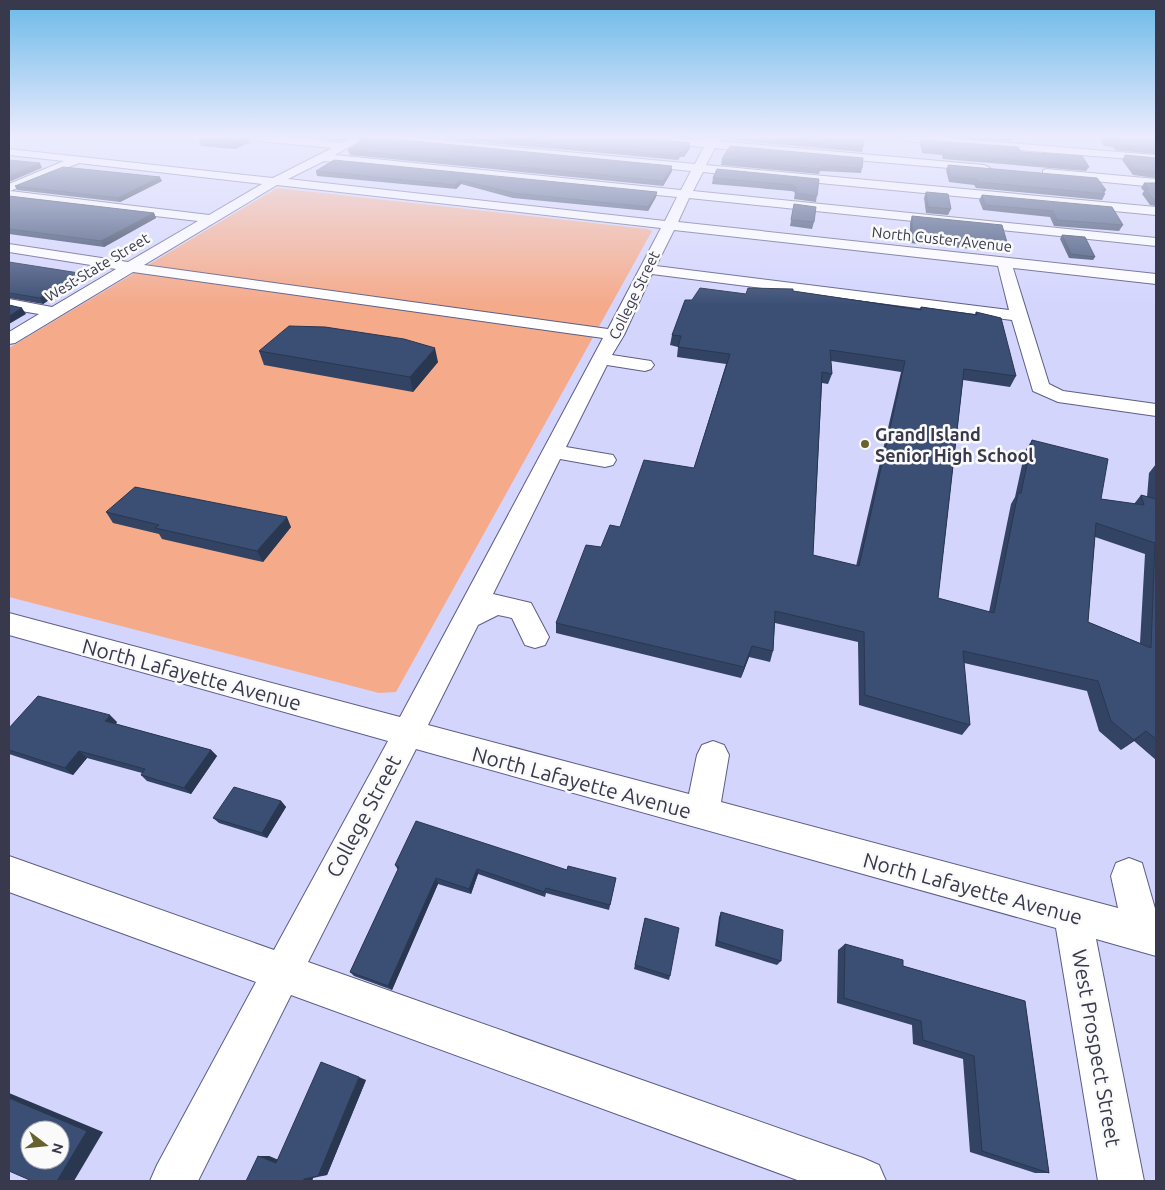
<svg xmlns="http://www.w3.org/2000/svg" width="1165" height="1190" font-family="Ubuntu,sans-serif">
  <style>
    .green { fill: #f5aa8a }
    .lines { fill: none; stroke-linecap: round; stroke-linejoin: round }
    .minor-casing { stroke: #5d5d88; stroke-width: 2 }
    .minor { fill: #fff; fill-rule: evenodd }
    .wall { fill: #334364; fill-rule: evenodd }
    .shaded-wall { fill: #293751 }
    .building { fill: #3b4e74; stroke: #293751; fill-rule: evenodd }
    .poi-dot { fill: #66612e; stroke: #fafafa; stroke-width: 2 }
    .labels { text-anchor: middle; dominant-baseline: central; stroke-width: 5; stroke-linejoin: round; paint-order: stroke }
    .far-street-label { font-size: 15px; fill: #39394d; stroke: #fafafa }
    .poi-label { font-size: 18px; font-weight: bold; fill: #39394d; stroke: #fafafa; text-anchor: start }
    .near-street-label { font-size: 21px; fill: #39394d; stroke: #fafafa }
  </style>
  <rect width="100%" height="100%" fill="#d4d5fd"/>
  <polygon class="green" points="277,188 647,229 652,231 396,692 379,693 9,597 9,348"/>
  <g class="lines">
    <defs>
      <g id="minor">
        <path d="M254 138H294L343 143 352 138H365L335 155 681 190 691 171 384 141 379 138H418L695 164 704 147 642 141 637 138 707 140 709 138H719L718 141 984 165 990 168 984 171 715 148 706 165 1156 207V215L703 172 693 191 1156 238V246L689 198 678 222 1156 274V284L1013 268 1049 384 1063 391 1156 404V416L1058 402 1033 391 1012 320 652 274 624 335 612 355 651 361 654 365 651 369 645 371 607 365 566 447 613 455 616 460 613 465 605 467 560 459 493 594 531 603 549 637 545 645 535 648 525 645 512 618 498 615 478 625 428 725 689 794 697 755 702 745 713 741 724 745 729 755 721 802 1118 908 1111 876 1116 863 1129 858 1142 863 1156 912V956L1096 939 1144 1181H1098L1056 928 416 749 308 962 863 1158 879 1165 886 1181H800L291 995 198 1181H150L157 1165 256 982 9 892V856L274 950 388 741 9 635V613L400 717 603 338 133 272 15 343 9 344V332L39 314 9 309V299L52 307 116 269 9 252V244L128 262 198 221 9 199V184L64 161 9 155V149L273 178 332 148 259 141ZM324 161 677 197 665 221 288 179ZM79 163 262 184 209 215 10 191ZM277 185 661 228 608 329 144 265ZM674 230 998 266 1009 310 656 266Z"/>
        <polygon points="902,138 947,138 1156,155 1156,161 907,141"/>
        <polygon points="1047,169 1156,179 1156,187 1043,176 1043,170"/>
      </g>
    </defs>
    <use href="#minor" class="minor-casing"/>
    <use href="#minor" class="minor"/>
  </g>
  <g class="wall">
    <polygon points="198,138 250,138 250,142 235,149 201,146"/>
    <polygon points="313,138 348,138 343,141"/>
    <polygon points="359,138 672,171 663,186 350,155 348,150 360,142"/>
    <polygon points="438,138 642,138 690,143 690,148 684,157 680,157 678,160"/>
    <polygon points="734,138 863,138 863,147 862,152 734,140"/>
    <polygon points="952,138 1012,138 1010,141"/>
    <polygon points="1098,138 1156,138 1156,154 1115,150 1113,147 1104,146"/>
    <polygon points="921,140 1021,152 1089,167 1086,171 943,159 942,155 922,153 920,144"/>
    <polygon points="1125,155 1156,158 1156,178 1133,175 1122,160"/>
    <polygon points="722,159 862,168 861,173 820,171 819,174 721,165"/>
    <polygon points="948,165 1106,190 1104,193 1105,194 1102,200 976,188 974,185 949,182 946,170"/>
    <polygon points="316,171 657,192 656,197 648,211 513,198 461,184 456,189 317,176"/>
    <polygon points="713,178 819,179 816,202 794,199 795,192 791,191 712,184"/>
    <polygon points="162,181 120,202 17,190 15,186"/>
    <polygon points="1144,183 1156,183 1156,206 1150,205 1142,194 1144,191 1141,188"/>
    <polygon points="926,192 951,209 948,215 926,213 924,198"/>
    <polygon points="982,195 1123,225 1119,231 1054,226 1050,217 983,210 979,200"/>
    <polygon points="9,196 154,213 156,218 104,247 9,234"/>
    <polygon points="794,204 814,222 812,229 790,226"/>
    <polygon points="912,216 1008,246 1005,252 910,243 910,223"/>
    <polygon points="1062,235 1095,257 1093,260 1069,258 1060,239"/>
    <polygon points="9,262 82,278 43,304 9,298"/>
    <path d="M793 291 920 309 921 307 975 314 976 312 1016 376 1010 387 963 380 938 598 989 612 1011 504 1015 497 1025 451 1032 440 1101 499 1134 504 1141 495 1147 497 1149 473 1156 464V760L1134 741 1121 750 1099 731 1087 691 964 663 970 725 962 735 859 705 858 642 775 623 773 651 770 662 749 657 741 678 556 633V623L601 547 620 527 694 468 726 364 677 357 678 347 670 345 672 335 692 300 746 294ZM831 361 901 372 856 566 813 555 822 383 828 384 832 374ZM1095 537 1145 554 1140 643 1088 622Z"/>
    <polygon points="259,351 438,362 413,392 264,365"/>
    <polygon points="106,512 291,527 263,562 162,539 159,534 113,523"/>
    <polygon points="117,722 116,724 211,750 217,756 191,794 147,781 141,775 142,773 87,758 73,775 9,754 9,728"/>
    <polygon points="281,801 286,807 267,838 219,823 213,818"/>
    <polygon points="395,865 567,870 616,878 609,910 546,893 545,897 478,874 471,894 438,884 392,990 354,976 350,972 398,870"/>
    <polygon points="721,912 781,961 777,965 715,946 719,917"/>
    <polygon points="645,918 670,976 669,980 634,969"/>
    <polygon points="845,944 903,966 1025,1001 1049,1173 1035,1173 970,1152 963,1059 913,1044 912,1025 837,1003 838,950"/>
    <polygon points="366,1080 327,1175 313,1178 312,1181 246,1181 269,1156 277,1160"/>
  </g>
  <g class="shaded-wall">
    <polygon points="239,138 250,138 250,142 235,149 233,141"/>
    <polygon points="342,138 348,138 343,141"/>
    <polygon points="690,143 690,148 684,157 684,153"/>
    <polygon points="40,163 42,168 9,182 9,176"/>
    <polygon points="672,166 672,171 663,186 663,181"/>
    <polygon points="160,177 162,181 120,202 118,198"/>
    <polygon points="460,180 461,184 456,189 455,185"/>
    <polygon points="657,192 656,197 648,211 648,207"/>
    <polygon points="154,213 156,218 104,247 101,241"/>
    <polygon points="79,273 82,278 43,304 40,298"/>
    <polygon points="22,308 26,314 9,324 9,316"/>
    <polygon points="435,348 438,362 413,392 410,377"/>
    <polygon points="287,517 291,527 263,562 257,551"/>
    <polygon points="752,646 749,657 741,678 744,667"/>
    <polygon points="110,715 117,722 112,728 105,721"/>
    <polygon points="1146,731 1134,741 1121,750 1134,740"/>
    <polygon points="211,750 217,756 191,794 184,788"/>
    <polygon points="79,751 87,758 73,775 65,768"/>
    <polygon points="281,801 286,807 267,838 262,833"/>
    <polygon points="477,869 478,874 471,894 469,889"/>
    <polygon points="436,878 438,884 392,990 388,986"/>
    <polygon points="359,1077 366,1080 327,1175 318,1176"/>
    <polygon points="9,1093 103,1132 74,1181 57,1181 9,1098"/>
    <polygon points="258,1156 269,1156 286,1163 276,1163"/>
    <polygon points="313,1178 312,1181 303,1181 304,1179"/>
  </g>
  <g class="building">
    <polygon points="198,138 239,138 233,141"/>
    <polygon points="359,138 382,138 672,166 663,181 348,150 366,139"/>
    <polygon points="485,138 642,138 690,143 684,153 680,152 678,156"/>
    <polygon points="760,138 863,138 863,147"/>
    <polygon points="1103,138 1156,138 1156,149 1117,145 1115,142 1106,142"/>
    <polygon points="921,140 1018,147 1021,152 1082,156 1089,167 945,154 944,150 923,149"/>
    <polygon points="730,146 863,158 862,168 821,166 820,169 722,159"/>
    <polygon points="1125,155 1156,158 1156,172 1135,170"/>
    <polygon points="9,160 40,163 9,176"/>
    <polygon points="334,160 657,192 648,207 513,193 460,180 455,185 316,171"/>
    <polygon points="948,165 1097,178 1106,190 1102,190 1105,194 978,182 977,179 951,177"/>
    <polygon points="63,167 160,177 118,198 15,186"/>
    <polygon points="717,169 819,179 817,196 795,193 796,187 792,185 713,178"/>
    <polygon points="1144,183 1156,183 1156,200 1153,199 1145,189 1149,189"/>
    <polygon points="926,192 948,194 951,209 928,207"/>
    <polygon points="982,195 1112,207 1123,225 1057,220 1053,211 985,205"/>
    <polygon points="9,196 154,213 101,241 9,229"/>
    <polygon points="794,204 816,207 814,222 791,220"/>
    <polygon points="912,216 1002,225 1008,246 912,236"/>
    <polygon points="1062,235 1085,237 1095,257 1071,254"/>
    <polygon points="9,262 79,273 40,298 9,293"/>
    <path d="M700 288 746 294 748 288 793 289V291L921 310V307L977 315 976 312 1001 318 1016 376 964 369 938 598 994 613 1018 493H1021L1032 440 1108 459 1101 499 1144 505 1141 495 1156 499V494V739L1146 731 1134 740 1111 721 1098 681 963 651 970 725 865 695 864 632 775 611 773 651 752 646 744 667 556 623 586 545 601 547 610 525 620 527 644 460 694 468 730 354 678 347 681 336 672 335 685 300H692ZM830 350 905 361 859 566 813 555 822 372 832 374ZM1096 523 1155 543 1151 648 1088 622Z"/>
    <polygon points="9,305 22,308 9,316"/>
    <polygon points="289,326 325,327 404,339 435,348 410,377 259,351"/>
    <polygon points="135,487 287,517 257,551 155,528 159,525 106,512"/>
    <polygon points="38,696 110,715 105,721 211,750 184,788 141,775 145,769 79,751 65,768 9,750 9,728"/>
    <polygon points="234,787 281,801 262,833 213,818"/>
    <polygon points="416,821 567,870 568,866 616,878 610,905 546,888 544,892 477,869 469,889 436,878 388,986 350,972 399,867 395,865"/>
    <polygon points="721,912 783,930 781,961 717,941"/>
    <polygon points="645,918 679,928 670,976 635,965"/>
    <polygon points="845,944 903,960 903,966 1025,1001 1049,1173 982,1151 974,1056 923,1040 921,1021 844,998"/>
    <polygon points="321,1062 359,1077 318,1176 304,1179 303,1181 246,1181 258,1156 276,1163"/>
    <path d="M9 1098 87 1131 57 1181H32L9 1171ZM30 1130H60V1160H30Z"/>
  </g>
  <linearGradient id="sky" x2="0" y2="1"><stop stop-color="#6bb9e8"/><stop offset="0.45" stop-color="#ececfe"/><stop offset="1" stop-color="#ececfe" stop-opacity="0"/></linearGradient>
  <rect width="1165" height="305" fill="url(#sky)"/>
  <circle class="poi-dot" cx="865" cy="444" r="5"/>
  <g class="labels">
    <g class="far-street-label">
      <text transform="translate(942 239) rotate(6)">North Custer Avenue</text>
      <text transform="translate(97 267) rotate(-31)">West State Street</text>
      <text transform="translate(634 295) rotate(-64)">College Street</text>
    </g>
    <g class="poi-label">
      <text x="875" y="434">Grand Island<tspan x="875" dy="21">Senior High School</tspan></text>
    </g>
    <g class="near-street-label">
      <text transform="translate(192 674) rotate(15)">North Lafayette Avenue</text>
      <text transform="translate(582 782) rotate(15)">North Lafayette Avenue</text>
      <text transform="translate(363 816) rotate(-62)">College Street</text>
      <text transform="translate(973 888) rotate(15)">North Lafayette Avenue</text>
      <text transform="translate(1097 1048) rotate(80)">West Prospect Street</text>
    </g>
  </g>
  <rect width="1165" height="1190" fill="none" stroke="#39394d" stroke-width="20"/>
  <g transform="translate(45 1145) rotate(106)"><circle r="24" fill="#fafafa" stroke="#adadb5"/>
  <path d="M0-4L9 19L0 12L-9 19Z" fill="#66612e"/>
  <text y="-8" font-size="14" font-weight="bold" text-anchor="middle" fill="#39394d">N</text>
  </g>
</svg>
